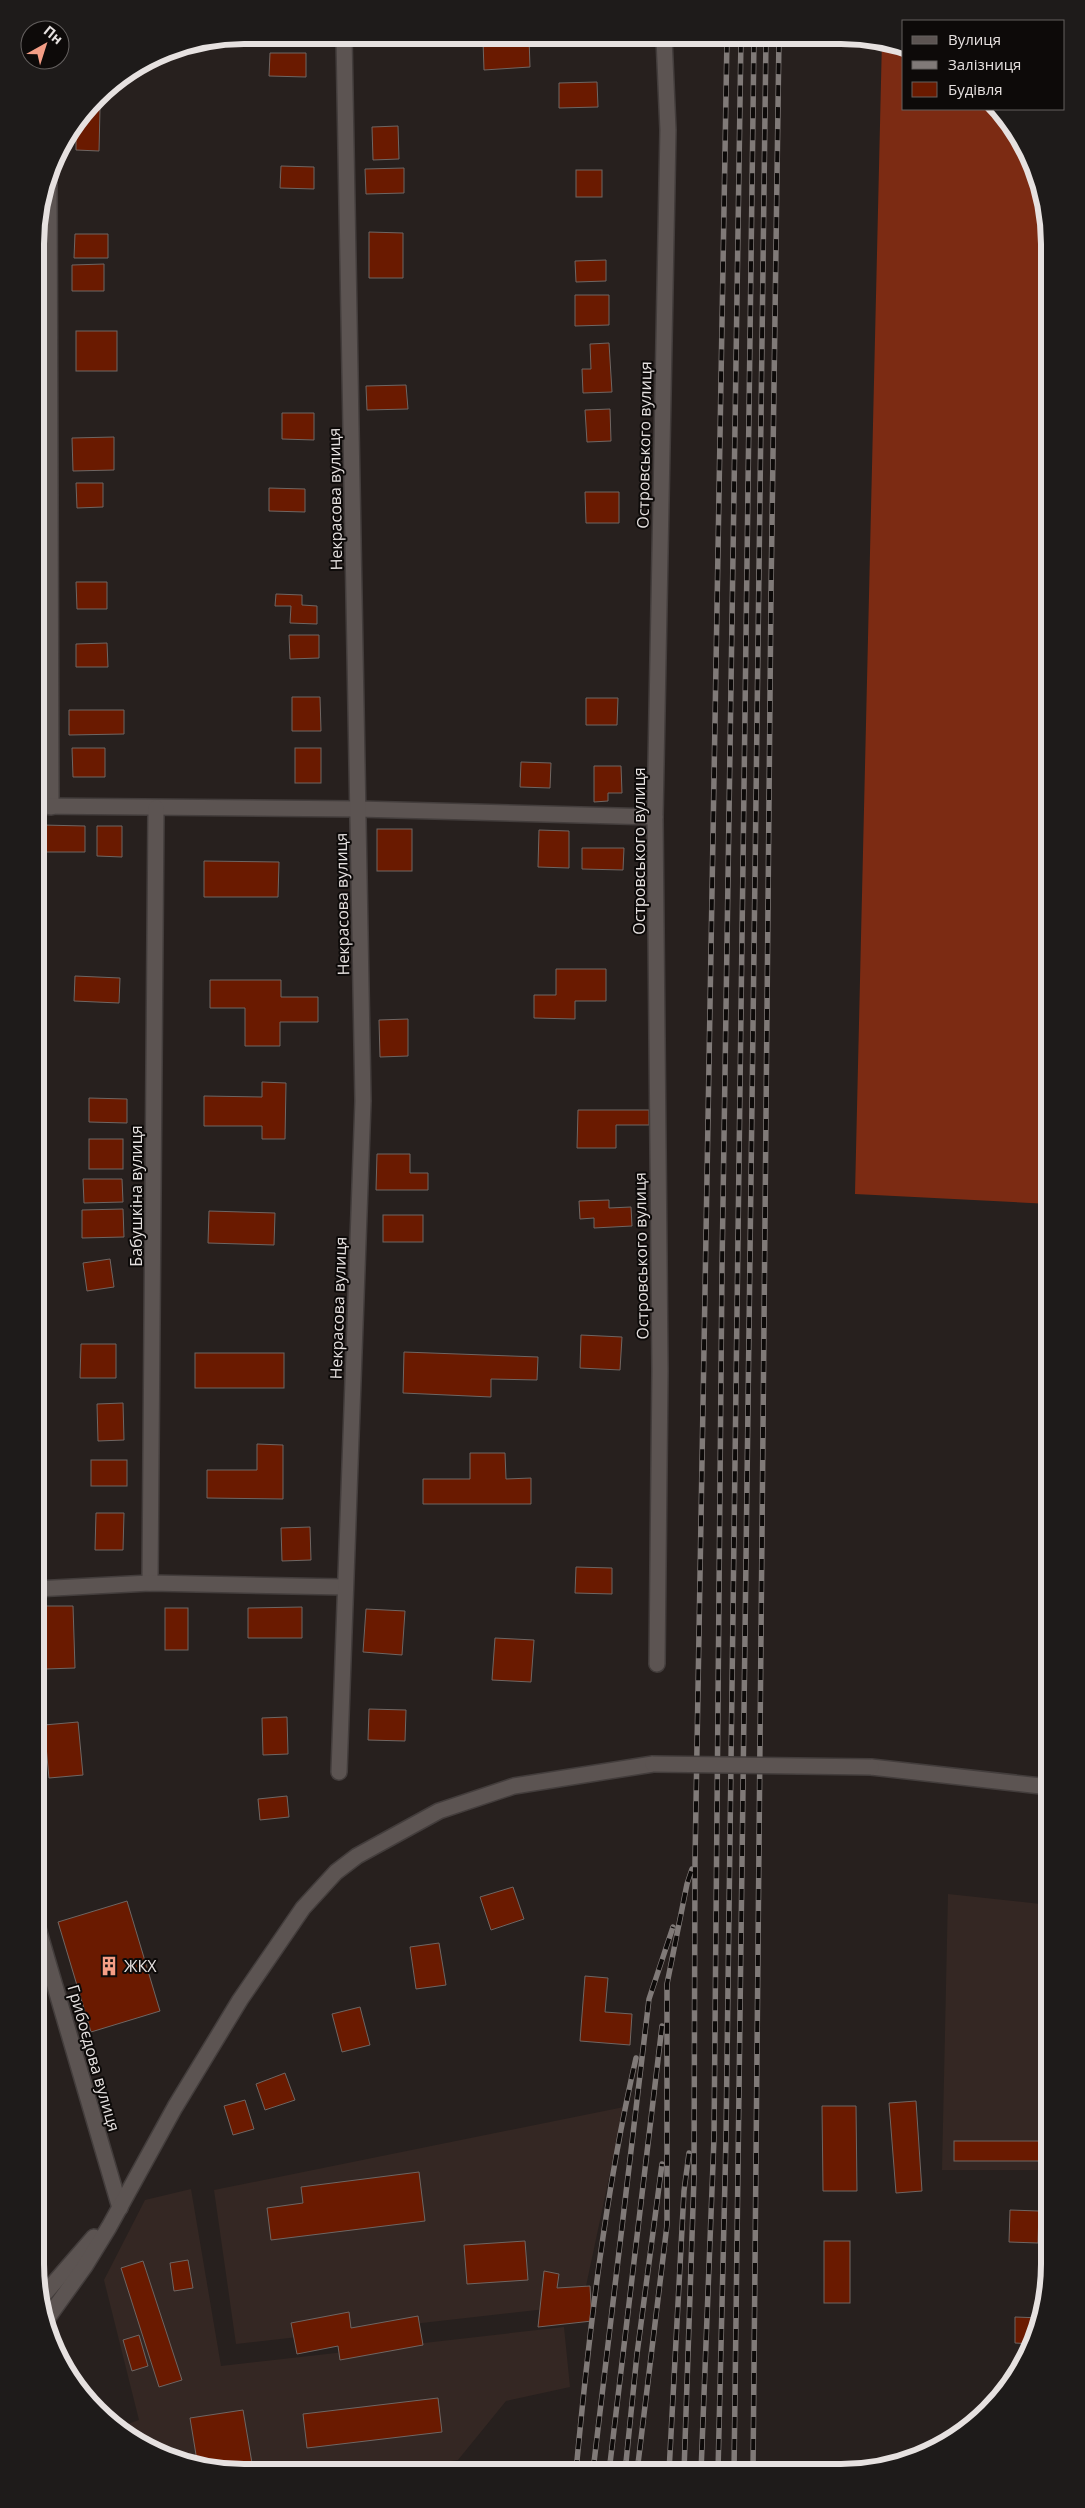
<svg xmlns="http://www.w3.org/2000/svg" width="1085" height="2508" font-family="'Open Sans',sans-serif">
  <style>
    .built { fill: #342723 }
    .forest { fill: #7c2b13 }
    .building { fill: #6a1a00; stroke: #6e6663 }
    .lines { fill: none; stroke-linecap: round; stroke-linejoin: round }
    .minor-casing { stroke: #433d3c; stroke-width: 18 }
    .minor { stroke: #5c5452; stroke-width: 15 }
    .rail-casing { stroke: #807a78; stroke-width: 5.5 }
    .rail { stroke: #0d0a09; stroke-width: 4; stroke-dasharray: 11; stroke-linecap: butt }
    .minor-bridge-casing { stroke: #433d3c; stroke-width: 18; stroke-linecap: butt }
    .minor-bridge { stroke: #5c5452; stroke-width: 15 }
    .labels { text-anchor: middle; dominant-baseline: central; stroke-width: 4; stroke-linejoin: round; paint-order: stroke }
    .street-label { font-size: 16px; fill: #e6e1e0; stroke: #0d0a09 }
    .poi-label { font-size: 16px; fill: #e6e1e0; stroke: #0d0a09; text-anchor: start }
    .rim { fill: none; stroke: #e6e1e0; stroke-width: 6 }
  </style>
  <rect width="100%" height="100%" fill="#27201e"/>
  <g class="built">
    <polygon points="948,1894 1050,1905 1050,2170 942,2170"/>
    <polygon points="624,2107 582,2305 236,2344 214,2190"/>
    <polygon points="191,2189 221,2366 564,2327 570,2387 506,2401 458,2460 391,2470 203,2469 151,2452 116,2428 139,2420 104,2280 145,2200"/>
  </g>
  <polygon class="forest" points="882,39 904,46 904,109 997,109 1022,139 1043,189 1050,243 1050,1204 855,1194"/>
  <g class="building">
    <polygon points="529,38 530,67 484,70 483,41"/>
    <polygon points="270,53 306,53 306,77 269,76"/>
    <polygon points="597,82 598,107 559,108 559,83"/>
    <polygon points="89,108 100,108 99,151 76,150 76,125"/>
    <polygon points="398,126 399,159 373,160 372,127"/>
    <polygon points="281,166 314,167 314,189 280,188"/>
    <polygon points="404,168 404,193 366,194 365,169"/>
    <rect x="576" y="170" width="26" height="27"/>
    <polygon points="369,232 403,233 403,278 369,278"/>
    <polygon points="75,234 108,234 108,258 74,258"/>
    <polygon points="606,260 606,281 576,282 575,261"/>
    <polygon points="104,264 104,291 72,291 72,265"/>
    <polygon points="575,295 609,295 609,325 575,326"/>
    <rect x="76" y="331" width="41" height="40"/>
    <polygon points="609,343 612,392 583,393 582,369 591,369 590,344"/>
    <polygon points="406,385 408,409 367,410 366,386"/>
    <polygon points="610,409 611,441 587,442 585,410"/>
    <polygon points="282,413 314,413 314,440 282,439"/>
    <polygon points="114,437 114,470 73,471 72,438"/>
    <polygon points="76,483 103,483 103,507 77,508"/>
    <polygon points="269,488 305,489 305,512 269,511"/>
    <polygon points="585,492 619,492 619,523 586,523"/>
    <polygon points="76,582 107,582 107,609 77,609"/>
    <polygon points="276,594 302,595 302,605 317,606 317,624 290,623 291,606 275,606"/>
    <polygon points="289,635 319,635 319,658 290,659"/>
    <polygon points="107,643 108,667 76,667 76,644"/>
    <polygon points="292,697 320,697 321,731 292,731"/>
    <polygon points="586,698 618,698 617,725 586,725"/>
    <polygon points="69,710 124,710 124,734 69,735"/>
    <polygon points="72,748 105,748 105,777 73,777"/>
    <rect x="295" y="748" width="26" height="35"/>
    <polygon points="521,762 551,763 550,788 520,787"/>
    <polygon points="594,766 621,766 622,793 608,793 608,801 594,802"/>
    <polygon points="42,825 85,826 85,852 41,852"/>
    <polygon points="97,826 122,826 122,857 97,856"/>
    <rect x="377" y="829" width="35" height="42"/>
    <polygon points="539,830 569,831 569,868 538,867"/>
    <polygon points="582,848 624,848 623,870 582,869"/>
    <polygon points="204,861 279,862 278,897 204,897"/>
    <polygon points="556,969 606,969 606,1001 575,1001 575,1019 534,1018 534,995 556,995"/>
    <polygon points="75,976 120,978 119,1003 74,1001"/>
    <polygon points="210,980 281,980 281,997 318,997 318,1022 280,1022 280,1046 245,1046 245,1008 210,1008"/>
    <polygon points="408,1019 408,1056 380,1057 379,1020"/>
    <polygon points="262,1082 286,1083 285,1139 262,1139 262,1126 204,1126 204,1096 262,1097"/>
    <polygon points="89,1098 127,1099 127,1123 89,1122"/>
    <polygon points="578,1110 649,1110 649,1125 616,1125 616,1148 577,1148"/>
    <rect x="89" y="1139" width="34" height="30"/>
    <polygon points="377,1154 410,1154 410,1173 428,1173 428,1190 376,1190"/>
    <polygon points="83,1179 122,1179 123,1202 84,1203"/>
    <polygon points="609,1200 609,1208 631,1207 632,1226 594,1228 594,1218 580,1219 579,1201"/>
    <polygon points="123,1209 124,1237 82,1238 82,1210"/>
    <polygon points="209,1211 275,1213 274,1245 208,1243"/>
    <rect x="383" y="1215" width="40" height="27"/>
    <polygon points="110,1259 114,1287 87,1291 83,1263"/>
    <polygon points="581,1335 622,1337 620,1370 580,1368"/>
    <polygon points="81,1344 116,1344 116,1378 80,1378"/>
    <polygon points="404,1352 538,1357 537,1380 491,1379 491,1397 403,1393"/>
    <rect x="195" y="1353" width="89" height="35"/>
    <polygon points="123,1403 124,1440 98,1441 97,1404"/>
    <polygon points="257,1444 283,1445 283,1499 207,1498 207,1470 257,1470"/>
    <polygon points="470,1453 505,1453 506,1479 531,1478 531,1504 423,1504 423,1479 470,1479"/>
    <rect x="91" y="1460" width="36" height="26"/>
    <polygon points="96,1513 124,1513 123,1550 95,1550"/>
    <polygon points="310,1527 311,1560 282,1561 281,1528"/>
    <polygon points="576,1567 612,1568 612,1594 575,1593"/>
    <polygon points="44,1606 73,1606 75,1668 46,1669"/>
    <polygon points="302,1607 302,1638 248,1638 248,1608"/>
    <rect x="165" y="1608" width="23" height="42"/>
    <polygon points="366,1609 405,1611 402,1655 363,1652"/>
    <polygon points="495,1638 534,1640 531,1682 492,1680"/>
    <polygon points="369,1709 406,1710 405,1741 368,1740"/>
    <polygon points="287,1717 288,1754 263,1755 262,1718"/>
    <polygon points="78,1722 83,1775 49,1778 44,1725"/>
    <polygon points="287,1796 289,1817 260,1820 258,1799"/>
    <polygon points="513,1887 524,1919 491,1930 480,1897"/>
    <polygon points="127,1901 160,2011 91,2032 58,1922"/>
    <polygon points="439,1943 446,1985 416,1989 410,1947"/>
    <polygon points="585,1976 608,1978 605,2012 632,2014 630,2045 580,2041"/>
    <polygon points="360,2007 370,2045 342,2052 332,2014"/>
    <polygon points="285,2073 295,2100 265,2110 256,2084"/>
    <polygon points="245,2100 254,2129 233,2135 224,2106"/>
    <polygon points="916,2101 922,2191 896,2193 889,2103"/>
    <polygon points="822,2106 856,2106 857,2191 823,2191"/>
    <rect x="954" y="2141" width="96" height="20"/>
    <polygon points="419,2172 425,2221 271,2240 267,2208 303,2203 301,2187"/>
    <polygon points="1010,2210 1039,2211 1038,2243 1009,2242"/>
    <polygon points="525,2241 528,2280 467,2284 464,2245"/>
    <rect x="824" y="2241" width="26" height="62"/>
    <polygon points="188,2260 193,2288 174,2291 170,2263"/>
    <polygon points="143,2261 182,2380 159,2387 121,2268"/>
    <polygon points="544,2271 559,2274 557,2288 590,2286 592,2321 538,2327"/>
    <polygon points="349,2312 351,2328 418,2316 423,2345 340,2360 338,2346 297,2354 291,2323"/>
    <polygon points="1015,2317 1042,2318 1039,2332 1033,2344 1015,2343"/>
    <polygon points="139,2335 148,2366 132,2371 123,2340"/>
    <polygon points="438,2398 442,2432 307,2448 303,2414"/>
    <polygon points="243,2410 253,2469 198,2467 190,2418"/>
  </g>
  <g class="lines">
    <defs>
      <g id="minor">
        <polyline points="49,180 51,807"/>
        <polyline points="35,806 358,809 655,817"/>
        <polyline points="150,1583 156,808"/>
        <polyline points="35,1589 150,1583 344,1587"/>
        <polyline points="657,1664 660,1371 655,817 668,130 664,38"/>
        <polyline points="871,1767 1050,1787"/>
        <polyline points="339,1772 363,1101 344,36"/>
        <polyline points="35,1918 120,2208"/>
        <polyline points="40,2299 94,2237"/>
        <polyline points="44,2323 85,2266 109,2227 175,2107 240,2000 303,1908 336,1872 357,1856 439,1811 514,1786 653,1764"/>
      </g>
    </defs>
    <use href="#minor" class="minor-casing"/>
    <use href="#minor" class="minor"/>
    <defs>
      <g id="rail">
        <path d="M576 2471C589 2333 605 2193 636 2058"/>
        <polyline points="593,2471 649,1999 673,1927"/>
        <polyline points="609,2472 662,2026"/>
        <polyline points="625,2472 637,2354 662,2164"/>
        <polyline points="637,2472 667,2225 667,1984 687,1884 692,1869"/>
        <polyline points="669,2472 684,2191 689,2153"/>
        <polyline points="684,2472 694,2178 695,1861 727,38"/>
        <polyline points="701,2472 714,2138 722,1268 741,38"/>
        <polyline points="718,2472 726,2138 754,38"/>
        <polyline points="734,2472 766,38"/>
        <polyline points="753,2472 771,594 779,38"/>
      </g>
    </defs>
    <use href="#rail" class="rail-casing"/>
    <use href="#rail" class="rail"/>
    <defs>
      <polyline id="minor-bridge" points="653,1764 871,1767"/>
    </defs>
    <use href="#minor-bridge" class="minor-bridge-casing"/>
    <use href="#minor-bridge" class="minor-bridge"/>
  </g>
  <defs>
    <symbol id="building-bare" viewBox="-9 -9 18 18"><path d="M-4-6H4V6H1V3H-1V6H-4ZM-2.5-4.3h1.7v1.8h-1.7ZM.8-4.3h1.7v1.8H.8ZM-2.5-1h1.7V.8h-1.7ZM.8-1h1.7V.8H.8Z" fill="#f49e86" stroke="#0d0a09" stroke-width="2.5" paint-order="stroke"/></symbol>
  </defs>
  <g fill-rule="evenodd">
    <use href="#building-bare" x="95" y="1952" width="28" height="28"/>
  </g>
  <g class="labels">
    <g class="street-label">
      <text transform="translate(644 445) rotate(-89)">Островського вулиця</text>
      <text transform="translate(335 499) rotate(-91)">Некрасова вулиця</text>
      <text transform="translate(639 851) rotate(-90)">Островського вулиця</text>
      <text transform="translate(342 904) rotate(-91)">Некрасова вулиця</text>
      <text transform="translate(136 1196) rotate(-90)">Бабушкіна вулиця</text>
      <text transform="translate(641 1256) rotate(-91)">Островського вулиця</text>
      <text transform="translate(338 1308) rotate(-88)">Некрасова вулиця</text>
      <text transform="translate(94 2058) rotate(74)">Грибоєдова вулиця</text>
    </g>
    <g class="poi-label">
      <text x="124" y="1966">ЖКХ</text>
    </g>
  </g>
  <path d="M0 0H1085V2508H0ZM244 44H841A200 200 0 0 1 1041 244V2264A200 200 0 0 1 841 2464H244A200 200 0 0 1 44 2264V244A200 200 0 0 1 244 44Z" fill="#1e1b1a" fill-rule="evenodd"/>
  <path class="rim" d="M244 44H841A200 200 0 0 1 1041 244V2264A200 200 0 0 1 841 2464H244A200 200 0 0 1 44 2264V244A200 200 0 0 1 244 44Z"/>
  <rect x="902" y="20" width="162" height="90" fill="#0d0a09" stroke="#64605f"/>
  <rect x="912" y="36" width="25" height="8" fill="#5c5452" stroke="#64605f"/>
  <text x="948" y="45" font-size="15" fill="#e6e1e0">Вулиця</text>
  <rect x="912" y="61" width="25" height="8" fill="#807a78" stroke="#64605f"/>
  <text x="948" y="70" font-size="15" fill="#e6e1e0">Залізниця</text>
  <rect x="912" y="82" width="25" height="15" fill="#6a1a00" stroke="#64605f"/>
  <text x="948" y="95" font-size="15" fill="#e6e1e0">Будівля</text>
  <g transform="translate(45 45) rotate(39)"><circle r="24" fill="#0d0a09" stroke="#64605f"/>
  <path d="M0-4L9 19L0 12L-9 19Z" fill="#f49e86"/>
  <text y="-8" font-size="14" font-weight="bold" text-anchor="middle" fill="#e6e1e0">Пн</text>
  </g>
</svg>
